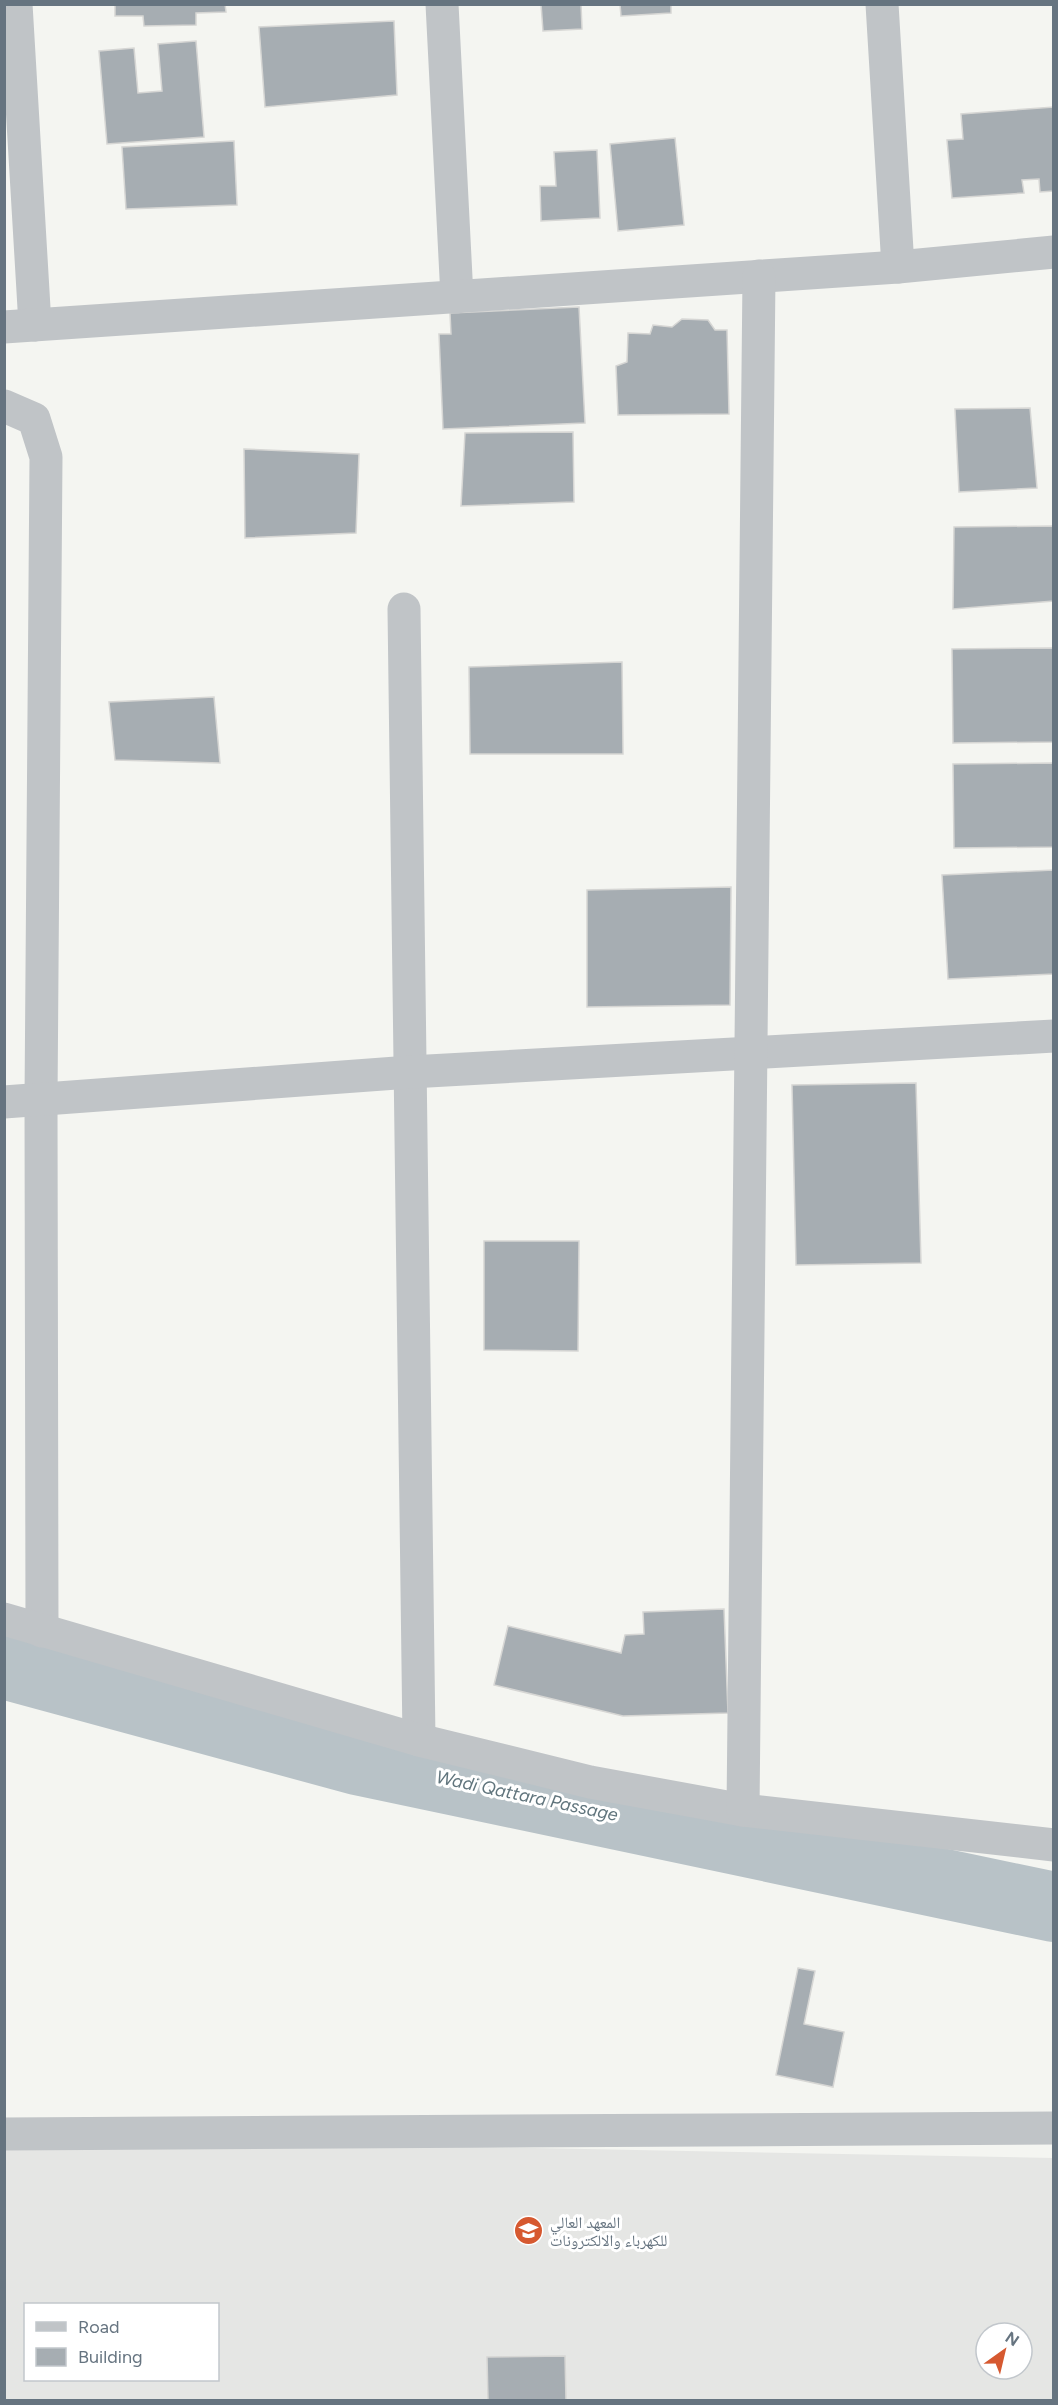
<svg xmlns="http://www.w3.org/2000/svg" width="1058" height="2405" font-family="Figtree,'Noto Naskh Arabic',sans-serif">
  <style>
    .built { fill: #e5e6e4; fill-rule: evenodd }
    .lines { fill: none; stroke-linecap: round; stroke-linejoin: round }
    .river { stroke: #b8c2c7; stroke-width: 70 }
    .building { fill: #a6adb2; stroke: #d6d6d4; stroke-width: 1.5 }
    .street { stroke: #c0c4c7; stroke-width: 33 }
    .labels { text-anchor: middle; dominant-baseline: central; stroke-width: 6; stroke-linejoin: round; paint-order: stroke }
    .poi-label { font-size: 16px; fill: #667480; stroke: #fff; text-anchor: start }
    .water-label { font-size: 18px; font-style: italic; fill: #61757d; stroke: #fff }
  </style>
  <rect width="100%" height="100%" fill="#f4f5f1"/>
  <path class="built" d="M5 2138 1053 2158V2400H5ZM26 2304H218V2380H26ZM986 2333H1022V2369H986Z"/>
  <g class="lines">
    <polyline class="river" points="4,1664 357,1760 1054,1907"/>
  </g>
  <g class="building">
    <polygon points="115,4 225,4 226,12 196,13 196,25 144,26 143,16 115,16"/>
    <polygon points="541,4 581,4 582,29 543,31"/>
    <polygon points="620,4 671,4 671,13 621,16"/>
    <polygon points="394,21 397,95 265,107 259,27"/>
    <polygon points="196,41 204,137 107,144 99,51 134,48 138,93 162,91 158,44"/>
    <polygon points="1054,107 1054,191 1040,192 1039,179 1022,180 1024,193 952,198 947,140 963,139 961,114"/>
    <polygon points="675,138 684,225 618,231 610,144"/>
    <polygon points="234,141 237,205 126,209 122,147"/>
    <polygon points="597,150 600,218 541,221 540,186 556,186 554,152"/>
    <polygon points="579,307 585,423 443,429 439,334 451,334 450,313"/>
    <polygon points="682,319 708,320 715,330 727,330 729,414 618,415 616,366 627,362 628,333 650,334 653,325 672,327"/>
    <polygon points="1030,408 1037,488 959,492 955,409"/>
    <polygon points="573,432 574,502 461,506 465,433"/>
    <polygon points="244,449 359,454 356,533 245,538"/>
    <polygon points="1054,526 1054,601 953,609 954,527"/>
    <polygon points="1054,648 1054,742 953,743 952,649"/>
    <polygon points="622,662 623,754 470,754 469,667"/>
    <polygon points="214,697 220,763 115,760 109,702"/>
    <polygon points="1054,763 1054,847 954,848 953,764"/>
    <polygon points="1054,870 1054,974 948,979 942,875"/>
    <polygon points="731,887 730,1005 587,1007 587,890"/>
    <polygon points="916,1083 921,1263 796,1265 792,1085"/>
    <polygon points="484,1241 579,1241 578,1351 484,1350"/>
    <polygon points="724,1609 728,1713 623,1716 494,1685 508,1626 621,1653 625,1635 644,1634 643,1612"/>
    <polygon points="798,1968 815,1971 804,2024 844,2032 833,2087 776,2075"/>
    <polygon points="565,2356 566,2400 488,2400 487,2357"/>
  </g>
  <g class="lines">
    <g class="street">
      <polyline points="16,4 35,325"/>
      <polyline points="442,4 457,297"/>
      <polyline points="882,4 898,267"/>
      <polyline points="4,327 898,267 1054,252"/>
      <polyline points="4,406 34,419 46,457 41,1100 42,1631"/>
      <polyline points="404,609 419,1740"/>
      <polyline points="4,1102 410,1072 1054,1036"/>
      <polyline points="4,1619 419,1740 590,1782 743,1810 1054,1845"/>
      <polyline points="743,1810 759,276"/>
      <polyline points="4,2134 1054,2128"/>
    </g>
  </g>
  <defs>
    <symbol id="university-disc" viewBox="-11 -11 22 22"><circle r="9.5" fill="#d65930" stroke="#fff"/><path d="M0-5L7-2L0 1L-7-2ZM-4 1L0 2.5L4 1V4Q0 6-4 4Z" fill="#fff"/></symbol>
  </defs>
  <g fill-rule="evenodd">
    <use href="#university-disc" x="512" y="2214" width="33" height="33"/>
  </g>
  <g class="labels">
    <g class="poi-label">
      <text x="550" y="2222">المعهد العالي<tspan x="550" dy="18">للكهرباء والالكترونات</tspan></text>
    </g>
    <g class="water-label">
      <text transform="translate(527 1796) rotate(12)">Wadi Qattara Passage</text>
    </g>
  </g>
  <rect width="1058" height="2405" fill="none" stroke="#667480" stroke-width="12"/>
  <rect x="24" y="2303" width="195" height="78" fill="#ffffff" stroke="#c2c7cc" stroke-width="1.5"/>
  <rect x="36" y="2322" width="30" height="9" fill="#c0c4c7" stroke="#c2c7cc" stroke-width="1.5"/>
  <text x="78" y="2333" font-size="18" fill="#667480">Road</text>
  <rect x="36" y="2348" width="30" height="18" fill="#a6adb2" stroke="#c2c7cc" stroke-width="1.5"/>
  <text x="78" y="2363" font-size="18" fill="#667480">Building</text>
  <g transform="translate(1004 2351) rotate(34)"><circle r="28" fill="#ffffff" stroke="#c2c7cc" stroke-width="1.5"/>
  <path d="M0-4.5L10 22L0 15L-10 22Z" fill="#d65930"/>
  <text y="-9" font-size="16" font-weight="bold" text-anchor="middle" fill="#667480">N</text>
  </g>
</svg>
